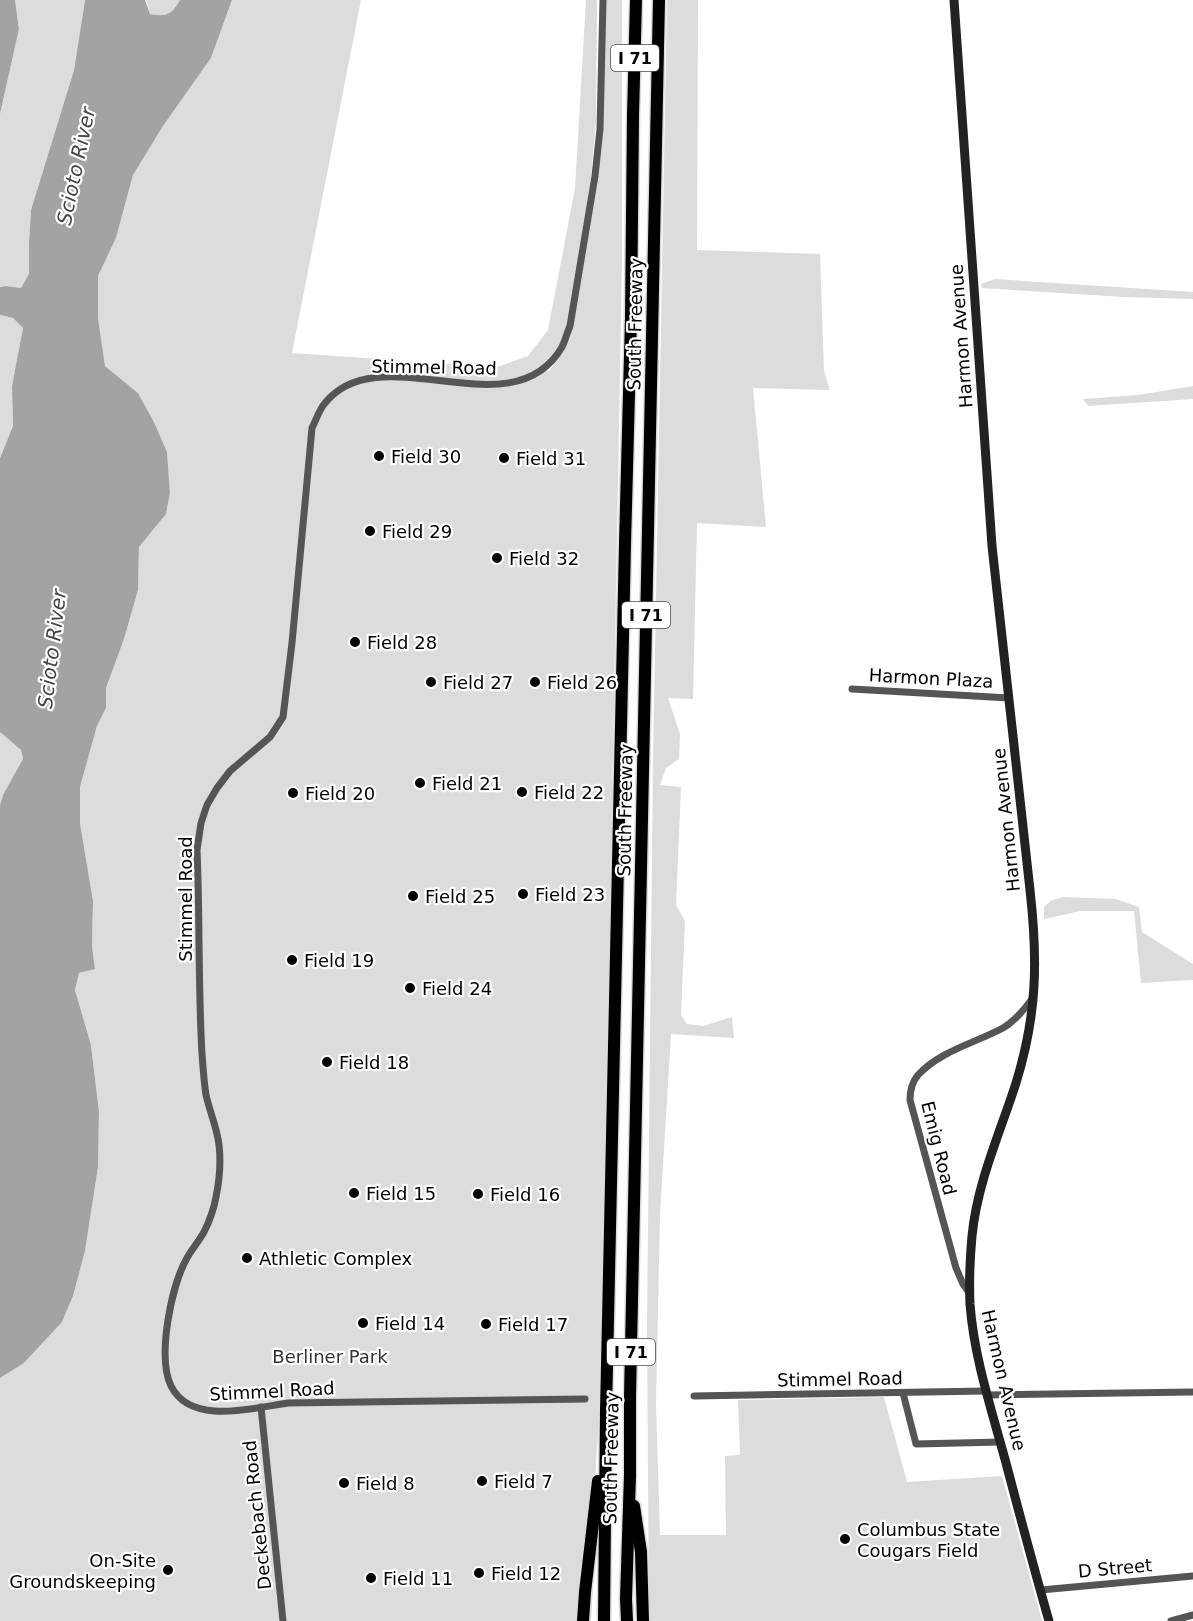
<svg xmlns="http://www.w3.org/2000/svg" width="1193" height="1621" font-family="'DejaVu Sans',sans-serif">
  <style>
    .green { fill: #dcdcdc }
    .water { fill: #a3a3a3 }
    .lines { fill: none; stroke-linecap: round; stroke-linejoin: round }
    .motorway-casing { stroke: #dbdbdb; stroke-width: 15 }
    .minor { stroke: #555; stroke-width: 7 }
    .secondary { stroke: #222; stroke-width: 9 }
    .motorway { stroke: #000; stroke-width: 12 }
    .poi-dot { fill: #000; stroke: #fff; stroke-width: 2 }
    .labels { text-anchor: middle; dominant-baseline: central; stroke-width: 4.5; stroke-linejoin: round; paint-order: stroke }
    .shield { fill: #fff; stroke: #4c4c4c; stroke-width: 1.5 }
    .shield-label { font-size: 16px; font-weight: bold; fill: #000 }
    .street-label { font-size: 18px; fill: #000; stroke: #fff }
    .poi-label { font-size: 18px; fill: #000; stroke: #fff; text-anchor: start }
    .park-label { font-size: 18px; fill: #333; stroke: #fff }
    .water-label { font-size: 20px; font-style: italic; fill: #444; stroke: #fff }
  </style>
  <rect width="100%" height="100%" fill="#fff"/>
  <g class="green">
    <polygon points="15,0 85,0 74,70 31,210 29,242 29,275 21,288 6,286 0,287 0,114 19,29"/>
    <path d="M146 0H180C171 15 167 17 150 14Z"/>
    <path d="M232 0H361L292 353 497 367 528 356 548 330 575 188 586 0H597L596 121 591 178 568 323 561 343 540 370 549 371 564 351 571 329 597 185 605 0H622V260L601 1407C592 1478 596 1550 591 1621H0V1378L24 1363 62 1322 73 1296 85 1251 98 1167 99 1112 91 1045 75 990 79 973 95 968 92 946 93 901 80 823V787L97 726 106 708V688L124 639 138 590 139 547 166 514 170 493 167 452 154 422 138 393 105 366 98 318V276L116 238 133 175 163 126 211 58Z"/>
    <polygon points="667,0 698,0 697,250 820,254 824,371 830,390 753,388 766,527 697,523 693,699 668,698 680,734 679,759 666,768 660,785 681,787 676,905 685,921 681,1015 687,1024 703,1026 732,1017 734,1038 671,1034 660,1214 656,1403 660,1535 726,1535 725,1456 740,1455 738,1400 884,1397 907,1482 1002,1476 1042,1621 649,1621 647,1325 653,760"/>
    <polygon points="995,279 1193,292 1193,299 1124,297 982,288 981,284"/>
    <polygon points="0,315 13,318 23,328 12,386 13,426 0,458"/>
    <polygon points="1193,386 1193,399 1088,406 1083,399 1138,395"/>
    <polygon points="0,732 21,750 23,760 3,795 0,805"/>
    <polygon points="1064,897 1116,899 1139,907 1142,932 1193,964 1193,980 1141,983 1134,911 1081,911 1044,919 1044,907 1052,900"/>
  </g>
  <g class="water">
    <polygon points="0,0 15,0 19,29 0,114"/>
    <path d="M85 0H145L150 14C167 17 171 15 180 0H232L211 58 163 126 133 175 116 238 98 276V318L105 366 138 393 154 422 167 452 170 493 166 514 139 547 138 590 124 639 106 688V708L97 726 80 787V823L93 901 92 946 95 969 79 973 75 990 91 1045 99 1112 98 1167 85 1251 73 1296 62 1322 24 1363 0 1378V805L3 795 23 759 21 750 0 732V458L13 426 12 386 23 328 13 318 0 315V287L6 286 21 288 29 274V242L31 210 74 70Z"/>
  </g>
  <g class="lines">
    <defs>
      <g id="motorway">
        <polyline points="634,1506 641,1552 643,1621"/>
        <polyline points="583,1621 585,1592 598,1481"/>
        <polyline points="604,1621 606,1411 625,544 631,318 633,116 636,0"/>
        <polyline points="627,1621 626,1599 630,1475 630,1397 659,0"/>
      </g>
    </defs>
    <use href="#motorway" class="motorway-casing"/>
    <g class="minor">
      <polyline points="852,689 1009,698"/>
      <path d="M970 1294 963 1284 956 1268 910 1100C910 1091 912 1082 918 1075 940 1051 975 1043 1003 1028 1015 1021 1024 1010 1032 999"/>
      <polyline points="903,1393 916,1444 1000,1442"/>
      <polyline points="988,1395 1193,1392"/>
      <polyline points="694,1396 986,1391"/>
      <path d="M585 1399 288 1403C253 1408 191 1426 171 1386 157 1357 171 1286 187 1258 192 1249 199 1241 204 1232 209 1222 214 1208 216 1197 220 1177 222 1155 217 1134 214 1121 209 1108 206 1095 204 1082 203 1068 202 1054 198 986 200 918 197 850L201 823 207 805 217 788 230 771 270 737 283 717 292 643 312 428C316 420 319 410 325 403 381 334 512 433 562 347 565 341 567 333 570 326L595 176 600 129 603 0"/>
      <polyline points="261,1407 283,1621"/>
      <polyline points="1041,1590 1193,1576"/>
      <polyline points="1171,1621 1193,1615"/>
    </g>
    <path class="secondary" d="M954 0 992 546 1030 890C1038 961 1037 1015 1016 1083 1000 1133 977 1183 972 1236 970 1258 969 1282 970 1304 974 1358 992 1411 1006 1463 1020 1516 1034 1569 1049 1621"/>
    <use href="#motorway" class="motorway"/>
  </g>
  <g class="poi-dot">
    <circle cx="379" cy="456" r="6"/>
    <circle cx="504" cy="458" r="6"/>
    <circle cx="370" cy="531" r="6"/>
    <circle cx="497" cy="558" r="6"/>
    <circle cx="355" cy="642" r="6"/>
    <circle cx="431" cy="682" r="6"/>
    <circle cx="535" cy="682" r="6"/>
    <circle cx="420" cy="783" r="6"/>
    <circle cx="522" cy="792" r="6"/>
    <circle cx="293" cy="793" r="6"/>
    <circle cx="523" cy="894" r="6"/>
    <circle cx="413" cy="896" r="6"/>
    <circle cx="292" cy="960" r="6"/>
    <circle cx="410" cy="988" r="6"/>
    <circle cx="327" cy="1062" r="6"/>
    <circle cx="354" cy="1193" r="6"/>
    <circle cx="478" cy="1194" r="6"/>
    <circle cx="247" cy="1258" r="6"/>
    <circle cx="363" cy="1323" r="6"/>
    <circle cx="486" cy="1324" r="6"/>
    <circle cx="482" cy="1481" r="6"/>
    <circle cx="344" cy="1483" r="6"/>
    <circle cx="845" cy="1539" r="6"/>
    <circle cx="168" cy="1570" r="6"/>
    <circle cx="479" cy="1573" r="6"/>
    <circle cx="371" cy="1578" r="6"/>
  </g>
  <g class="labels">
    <g class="shield">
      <rect x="611" y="45" width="48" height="26" rx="4.5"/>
      <rect x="622" y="602" width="48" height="26" rx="4.5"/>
      <rect x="607" y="1339" width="48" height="26" rx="4.5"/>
    </g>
    <g class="shield-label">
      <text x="635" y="58">I 71</text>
      <text x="646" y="615">I 71</text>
      <text x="631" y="1352">I 71</text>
    </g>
    <g class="street-label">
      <text transform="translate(635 324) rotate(-89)">South Freeway</text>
      <text transform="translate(961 336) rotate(-94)">Harmon Avenue</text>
      <text transform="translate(434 367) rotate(1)">Stimmel Road</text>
      <text transform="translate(931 678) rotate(3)">Harmon Plaza</text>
      <text transform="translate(625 810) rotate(-89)">South Freeway</text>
      <text transform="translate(1006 820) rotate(-96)">Harmon Avenue</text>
      <text transform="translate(185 899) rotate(-90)">Stimmel Road</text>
      <text transform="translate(939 1148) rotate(76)">Emig Road</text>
      <text transform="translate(840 1379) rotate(-1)">Stimmel Road</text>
      <text transform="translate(1004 1380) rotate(77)">Harmon Avenue</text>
      <text transform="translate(272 1391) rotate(-3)">Stimmel Road</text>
      <text transform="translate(611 1458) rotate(-89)">South Freeway</text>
      <text transform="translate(257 1515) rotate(-96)">Deckebach Road</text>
      <text transform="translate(1115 1568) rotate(-5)">D Street</text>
    </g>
    <g class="poi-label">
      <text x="391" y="456">Field 30</text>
      <text x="516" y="458">Field 31</text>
      <text x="382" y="531">Field 29</text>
      <text x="509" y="558">Field 32</text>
      <text x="367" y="642">Field 28</text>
      <text x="443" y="682">Field 27</text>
      <text x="547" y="682">Field 26</text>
      <text x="432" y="783">Field 21</text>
      <text x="534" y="792">Field 22</text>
      <text x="305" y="793">Field 20</text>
      <text x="535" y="894">Field 23</text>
      <text x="425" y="896">Field 25</text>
      <text x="304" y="960">Field 19</text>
      <text x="422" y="988">Field 24</text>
      <text x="339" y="1062">Field 18</text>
      <text x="366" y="1193">Field 15</text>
      <text x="490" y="1194">Field 16</text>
      <text x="259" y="1258">Athletic Complex</text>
      <text x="375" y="1323">Field 14</text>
      <text x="498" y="1324">Field 17</text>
      <text x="494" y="1481">Field 7</text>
      <text x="356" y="1483">Field 8</text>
      <text x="857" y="1529">Columbus State<tspan x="857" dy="21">Cougars Field</tspan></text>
      <text x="156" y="1560" text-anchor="end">On-Site<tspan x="156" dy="21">Groundskeeping</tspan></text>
      <text x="491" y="1573">Field 12</text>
      <text x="383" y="1578">Field 11</text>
    </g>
    <g class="park-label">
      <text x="330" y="1356">Berliner Park</text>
    </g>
    <g class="water-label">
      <text transform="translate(76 166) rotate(-78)">Scioto River</text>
      <text transform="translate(52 649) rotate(-83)">Scioto River</text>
    </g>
  </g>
</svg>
